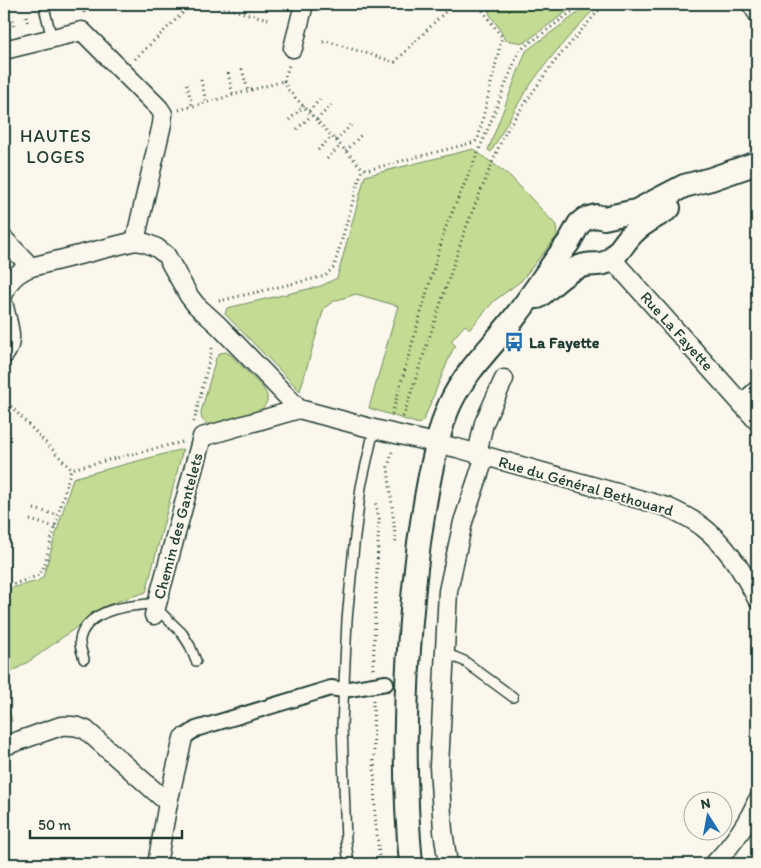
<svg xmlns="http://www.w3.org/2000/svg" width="761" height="868" font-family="Itim,sans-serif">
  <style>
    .green { fill: #c3db92; stroke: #718c63 }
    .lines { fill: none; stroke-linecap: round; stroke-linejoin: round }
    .service-casing { stroke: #1f3d34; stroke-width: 12 }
    .pedestrian-casing { stroke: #1f3d34; stroke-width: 18 }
    .minor-casing { stroke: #1f3d34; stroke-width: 21 }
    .tertiary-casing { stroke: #1f3d34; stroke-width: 26 }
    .path { stroke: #1f3d34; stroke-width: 3; stroke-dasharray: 1 4; stroke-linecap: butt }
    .service { stroke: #fbf7ec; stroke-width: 9 }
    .pedestrian { stroke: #fbf7ec; stroke-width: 14 }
    .minor { stroke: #fbf7ec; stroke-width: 18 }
    .tertiary { stroke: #fbf7ec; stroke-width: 22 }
    .labels { text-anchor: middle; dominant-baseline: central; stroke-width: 4; stroke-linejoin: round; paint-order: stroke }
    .street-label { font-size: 16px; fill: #1f3d34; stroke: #fbf7ec }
    .poi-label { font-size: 16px; font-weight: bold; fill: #1f3d34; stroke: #fbf7ec; text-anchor: start }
    .neighbourhood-label { font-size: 18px; letter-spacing: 1px; fill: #1f3d34; stroke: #fbf7ec }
  </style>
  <rect width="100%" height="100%" fill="#fbf7ec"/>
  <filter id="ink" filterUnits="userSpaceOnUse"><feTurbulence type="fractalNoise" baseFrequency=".02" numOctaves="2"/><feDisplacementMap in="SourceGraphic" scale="10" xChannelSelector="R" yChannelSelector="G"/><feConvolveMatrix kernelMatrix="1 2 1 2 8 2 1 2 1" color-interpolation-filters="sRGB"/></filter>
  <g filter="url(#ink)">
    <g class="green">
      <polygon points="493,4 577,4 524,43 505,40 499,28 490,15 488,8"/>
      <path d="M590 4H599C578 26 557 49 539 73 520 98 506 125 491 152L488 150 526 51Z"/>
      <polygon points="473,149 510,176 556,225 557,236 521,281 494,301 470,329 465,325 451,341 456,346 452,351 424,419 419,424 369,408 398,306 356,294 334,301 324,308 300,391 225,314 227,308 321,286 337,278 365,176"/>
      <path d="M226 352 231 355 263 388C271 398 267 406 257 413L210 425C203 422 201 420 201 412L216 358 220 353Z"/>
      <polygon points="183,449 146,592 107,605 34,658 4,677 4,590 38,581 43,577 73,478"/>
      <polygon points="4,694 12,721 4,724"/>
    </g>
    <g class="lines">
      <defs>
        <g id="service">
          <polyline points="746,4 757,21"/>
          <polyline points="45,11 52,39"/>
          <polyline points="156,608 182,633 190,646 196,661"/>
          <polyline points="445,653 464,661 513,697"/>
          <path d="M84 659C82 652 79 646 80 639 81 634 83 630 87 625 104 606 133 606 157 603"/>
          <polyline points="349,864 346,842 342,726 347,620 354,545 361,487 374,429"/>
        </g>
        <polyline id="pedestrian" points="183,738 196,729 331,688 343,690 386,683"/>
        <g id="minor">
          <polyline points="293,48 304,4"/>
          <polyline points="4,50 82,31 159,108 163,114 162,124 135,241"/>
          <polyline points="4,239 31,267"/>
          <polyline points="612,259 757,421"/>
          <path d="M4 294C8 280 18 272 31 267L135 241 146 243 157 248 166 255 189 296 196 305 218 325 299 409 374 429 457 448 667 507C680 513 693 519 704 528 727 546 744 573 757 599"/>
          <path d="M4 306C7 322 16 341 4 355"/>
          <polyline points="742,404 757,390"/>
          <polyline points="477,454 484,423 504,379"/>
          <polyline points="154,615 202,437 299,409"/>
          <path d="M4 746 61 726C71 725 78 726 86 730L168 803"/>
          <polyline points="157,864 168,803 183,738"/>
          <polyline points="448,864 443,831 439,766 448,591 463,522 485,456"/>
          <path d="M714 864C732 845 747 825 757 801"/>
        </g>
        <g id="tertiary">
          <path d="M538 297C552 286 565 271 582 266 591 263 601 266 609 261 618 255 625 240 634 232 644 222 658 216 669 208"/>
          <path d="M411 864C401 758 406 649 419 543 423 515 427 486 434 458 438 439 442 421 450 404 466 369 496 343 518 313 536 290 551 265 569 242L579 224 585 219 596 216 604 218 613 216 636 211 684 186 711 179 757 163"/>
        </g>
      </defs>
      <use href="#service" class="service-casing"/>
      <use href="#pedestrian" class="pedestrian-casing"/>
      <use href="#minor" class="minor-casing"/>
      <use href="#tertiary" class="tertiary-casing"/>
      <g class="path">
        <polyline points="209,4 268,19"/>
        <polyline points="84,13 86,5 92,6 92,4"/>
        <polyline points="26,16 28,25"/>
        <polyline points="12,20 15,29"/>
        <polyline points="323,42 326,41 395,62 452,5"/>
        <polyline points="135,59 192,4"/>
        <polyline points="242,69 248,91"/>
        <polyline points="228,73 233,95"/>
        <polyline points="201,80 206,102"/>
        <polyline points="284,81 288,90 362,168 367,170 475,142 478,139 502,37 483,11 482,4"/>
        <polyline points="284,81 289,65"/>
        <polyline points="187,84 192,106"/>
        <polyline points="179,110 284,81"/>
        <polyline points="309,111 322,97"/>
        <polyline points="289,120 304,106"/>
        <polyline points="317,120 331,105"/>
        <polyline points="297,129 312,115"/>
        <polyline points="336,140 351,125"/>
        <polyline points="318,150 332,136"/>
        <polyline points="346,151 361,135"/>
        <polyline points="327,159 341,145"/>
        <polyline points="219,301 325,276 334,267 362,169"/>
        <polyline points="4,399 71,469 182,442"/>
        <polyline points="392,414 445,229 485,136 519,51 582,4"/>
        <polyline points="403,417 465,230 499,146 509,126 551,66 599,10 605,4"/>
        <polyline points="194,422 213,345"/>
        <polyline points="392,452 388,467 396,544"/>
        <polyline points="34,509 58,515"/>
        <polyline points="30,520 55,527"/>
        <polyline points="4,587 26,580 39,575 44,566 71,469"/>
        <polyline points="373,669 379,519 375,501"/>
        <polyline points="373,700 375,814 380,864"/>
      </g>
      <use href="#service" class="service"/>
      <use href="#pedestrian" class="pedestrian"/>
      <use href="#minor" class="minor"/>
      <use href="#tertiary" class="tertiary"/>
    </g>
  </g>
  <defs>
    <symbol id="bus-bare" viewBox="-9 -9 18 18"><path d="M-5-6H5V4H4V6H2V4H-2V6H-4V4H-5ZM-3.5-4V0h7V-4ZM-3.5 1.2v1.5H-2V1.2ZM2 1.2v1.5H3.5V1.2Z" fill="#1f6fb2" stroke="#fbf7ec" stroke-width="2.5" paint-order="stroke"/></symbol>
  </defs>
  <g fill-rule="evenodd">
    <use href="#bus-bare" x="500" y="328" width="28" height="28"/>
  </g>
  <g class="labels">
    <g class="street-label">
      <text transform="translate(677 331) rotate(48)">Rue La Fayette</text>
      <text transform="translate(586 486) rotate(16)">Rue du Général Bethouard</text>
      <text transform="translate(178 526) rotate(-75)">Chemin des Gantelets</text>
    </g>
    <g class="poi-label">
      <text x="529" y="342">La Fayette</text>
    </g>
    <g class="neighbourhood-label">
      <text x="56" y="136">HAUTES<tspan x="56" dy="21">LOGES</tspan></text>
    </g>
  </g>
  <rect width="761" height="868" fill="none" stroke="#fbf7ec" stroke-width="20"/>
  <rect x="10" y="10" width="741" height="848" fill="none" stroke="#1f3d34" stroke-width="2" filter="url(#ink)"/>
  <g transform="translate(708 816) rotate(349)"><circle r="24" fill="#fbf7ec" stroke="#a3ada2"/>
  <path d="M0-4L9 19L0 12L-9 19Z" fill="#1f6fb2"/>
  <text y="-8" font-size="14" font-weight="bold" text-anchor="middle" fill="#1f3d34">N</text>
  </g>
  <path d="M30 830v8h152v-8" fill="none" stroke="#1f3d34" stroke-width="2.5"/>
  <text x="38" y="830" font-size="15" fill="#1f3d34" stroke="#fbf7ec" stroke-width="4" paint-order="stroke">50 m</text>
</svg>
